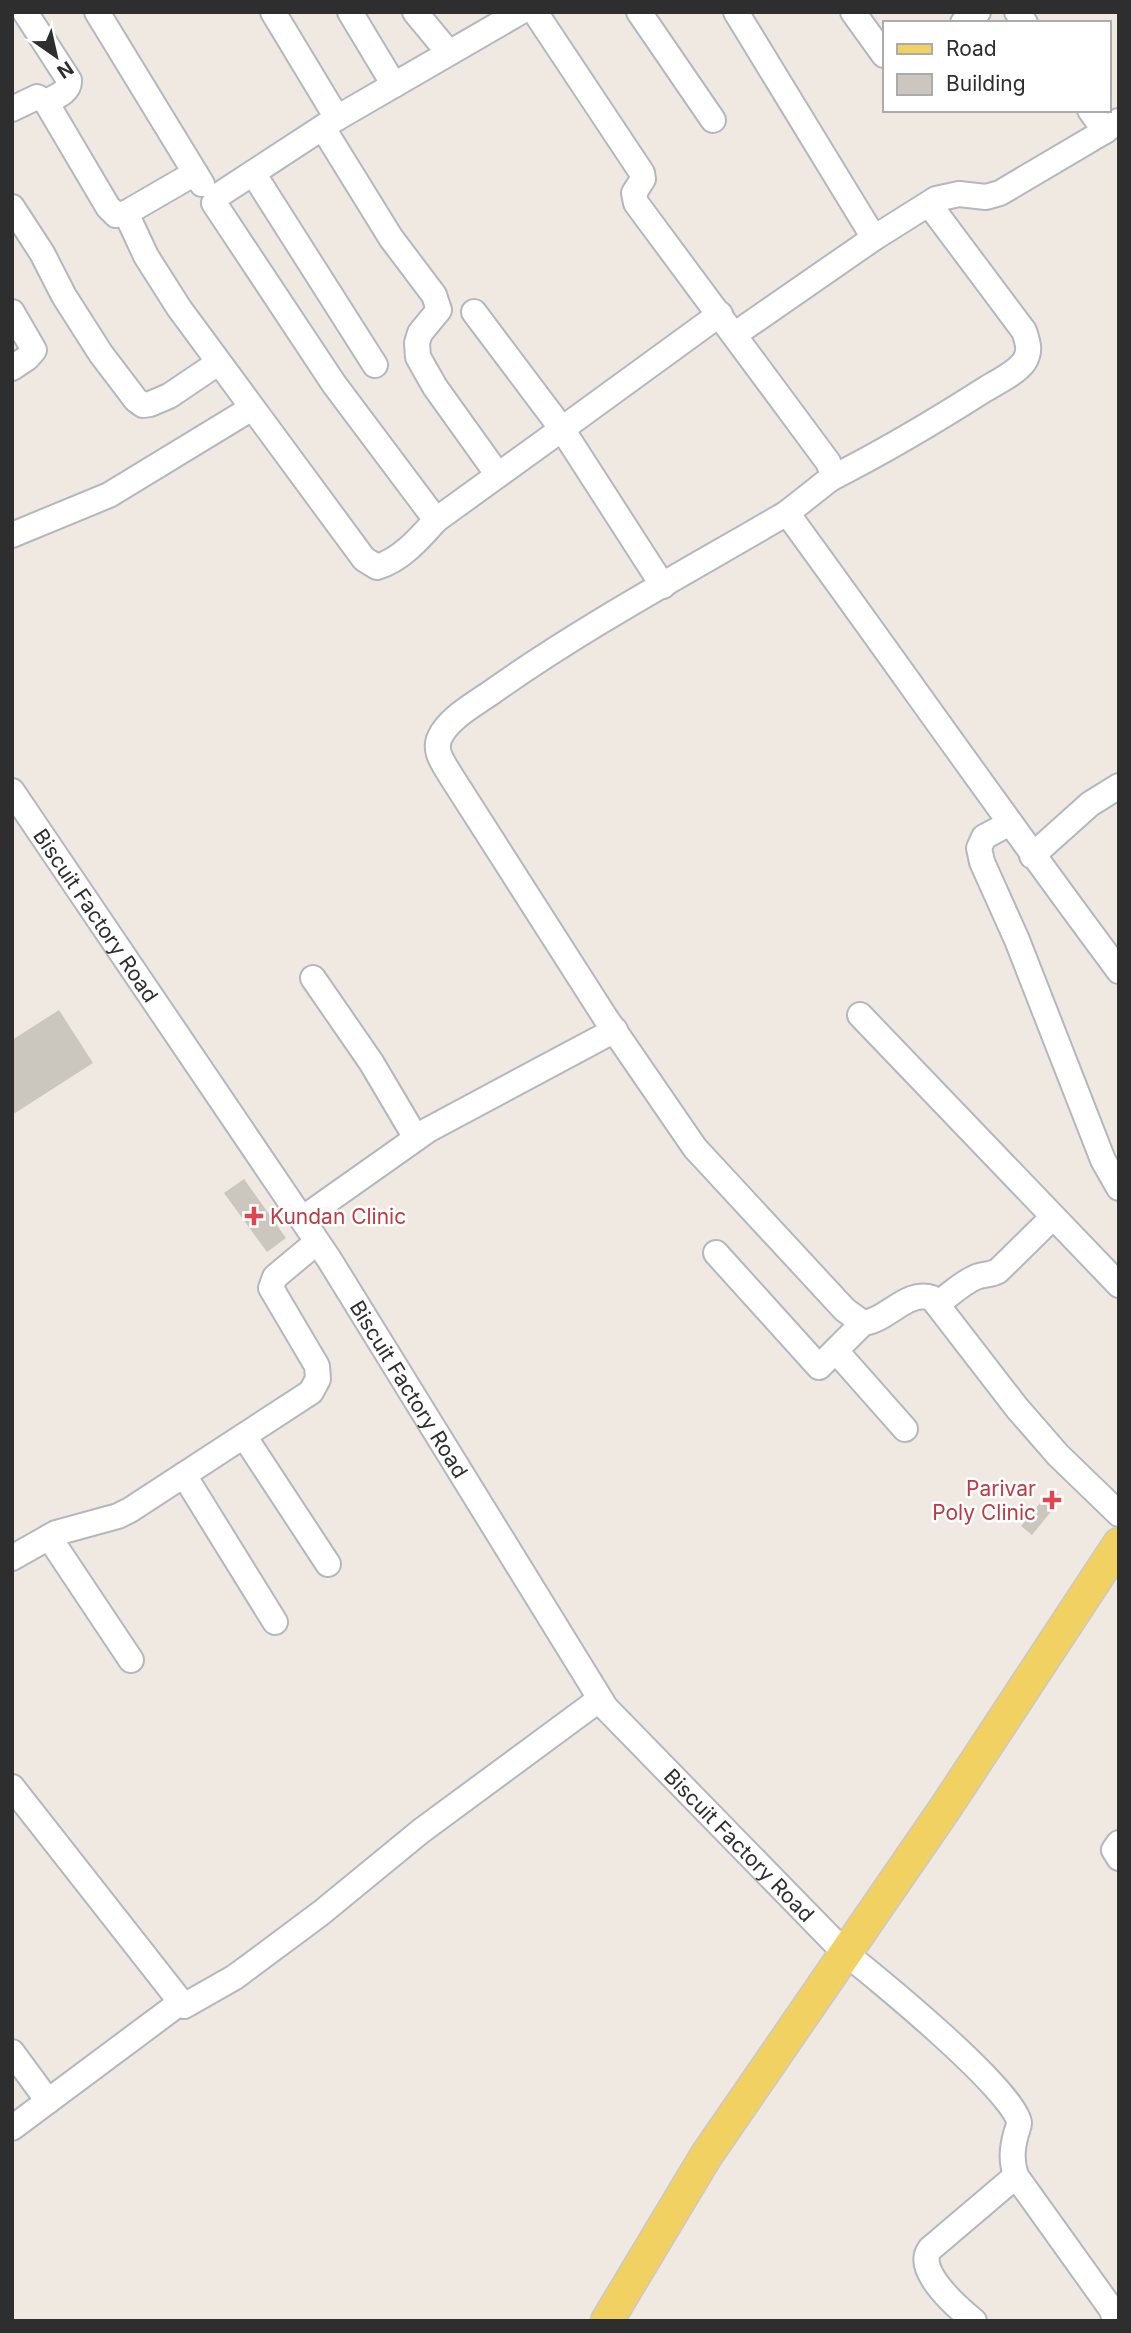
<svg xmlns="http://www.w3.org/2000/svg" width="1131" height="2333" font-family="Inter,sans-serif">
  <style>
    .building { fill: #cbc7bf }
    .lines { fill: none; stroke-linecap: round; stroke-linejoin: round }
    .minor-casing { stroke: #b4b7c1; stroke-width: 28 }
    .major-casing { stroke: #c9c9c9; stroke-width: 35 }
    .minor { stroke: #fff; stroke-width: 24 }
    .major { stroke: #f2d163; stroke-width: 32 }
    .health-dot { fill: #e0444e; stroke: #fff; stroke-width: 2.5 }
    .labels { text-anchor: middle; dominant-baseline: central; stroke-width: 5; stroke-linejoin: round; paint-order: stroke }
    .street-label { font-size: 21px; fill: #2e2e2e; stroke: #fff }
    .health-label { font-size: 21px; fill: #be3a42; stroke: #fff; text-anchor: start }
  </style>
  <rect width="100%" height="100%" fill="#efe9e1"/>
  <g class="building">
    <polygon points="59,1010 93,1063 12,1115 12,1040"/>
    <polygon points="244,1179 286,1238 267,1252 224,1193"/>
    <polygon points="1052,1489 1062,1498 1032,1535 1021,1526"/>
  </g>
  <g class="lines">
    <defs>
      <g id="minor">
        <path d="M25 12 69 80C70 92 55 97 46 102"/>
        <polyline points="97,12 202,184"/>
        <polyline points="273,12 337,118"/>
        <polyline points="350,12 394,85"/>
        <polyline points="415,12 449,53"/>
        <polyline points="520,12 337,118 219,195 214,203 334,384 436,520 562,429 663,586"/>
        <polyline points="535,12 642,173 643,179 634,193 636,203 828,462 832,472 830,479 787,513"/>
        <polyline points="639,12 713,120"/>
        <polyline points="736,12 874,238"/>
        <polyline points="853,12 884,55"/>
        <polyline points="1017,12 1025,23"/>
        <polyline points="963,23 978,12"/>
        <polyline points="12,109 37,97 46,102 108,207 116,215 126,213 195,173"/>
        <polyline points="1090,110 1105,131 1118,121"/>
        <polyline points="323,128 391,238 434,295 439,310 420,333 417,343 418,357 435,387 498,475"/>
        <polyline points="253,173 375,365"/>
        <polyline points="12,207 42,253 64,296 101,354 136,400 143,405 150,404 169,396 218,363"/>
        <path d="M126 213 146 256 179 308 364 559 377 567C401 560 420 538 436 520"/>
        <polyline points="12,312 34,350 27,358 12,368"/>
        <polyline points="474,312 562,429 720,314"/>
        <polyline points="734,335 874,238 936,199 959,194 986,197 1000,193 1105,131"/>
        <path d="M830 479C883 452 934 422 984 390 997 382 1015 374 1024 362 1031 351 1028 343 1024 331L929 204"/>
        <polyline points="12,535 109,495 252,408"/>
        <path id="s1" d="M12 791 329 1259 606 1708 845 1953C875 1976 1016 2092 1019 2123 1019 2127 1017 2130 1016 2134 1012 2149 1011 2160 1016 2176L1112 2310 1115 2321"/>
        <polyline points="1010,823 984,837 979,848 982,862 1017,940 1103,1160 1119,1188"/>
        <polyline points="1032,856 1090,804 1119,786"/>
        <path d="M1119 971C1006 820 898 665 787 513 688 571 585 626 492 692 475 704 449 718 440 737 433 751 444 764 451 776L605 1017 695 1148 845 1310 863 1323C887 1321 907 1289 932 1298L1017 1408 1058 1455 1119 1514"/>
        <polyline points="313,978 371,1062 416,1138"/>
        <polyline points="860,1015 1119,1285"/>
        <polyline points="302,1219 428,1130 615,1030"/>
        <polyline points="716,1253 819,1367 863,1323"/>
        <path d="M937 1304C950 1295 962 1283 976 1277 983 1274 991 1275 998 1271L1053 1217"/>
        <polyline points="836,1351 905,1429"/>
        <polyline points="244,1436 328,1564"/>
        <polyline points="184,1475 275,1622"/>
        <polyline points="49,1537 131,1660"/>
        <polyline points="12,1558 56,1533 118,1516 130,1510 311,1392 318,1379 317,1366 271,1288 275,1277 317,1242"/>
        <polyline points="12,1787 184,2006 235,1977 321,1913 421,1831 600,1699"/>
        <polyline points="1119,1843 1114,1850 1119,1858"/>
        <polyline points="12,2052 48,2101"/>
        <polyline points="12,2128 181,2002"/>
        <path d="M974 2321C958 2308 914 2270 930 2249L1016 2176"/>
      </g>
      <polyline id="major" points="607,2321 706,2156 946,1807 1119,1544"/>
    </defs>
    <use href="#minor" class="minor-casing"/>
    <use href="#major" class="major-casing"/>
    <use href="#minor" class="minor"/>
    <use href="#major" class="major"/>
  </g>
  <g class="health-dot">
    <path d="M250.5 1205.5h7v7h7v7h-7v7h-7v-7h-7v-7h7z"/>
    <path d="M1048.5 1489.5h7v7h7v7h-7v7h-7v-7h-7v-7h7z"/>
  </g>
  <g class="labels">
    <g class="street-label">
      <text stroke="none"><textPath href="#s1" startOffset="150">Biscuit Factory Road</textPath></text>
      <text stroke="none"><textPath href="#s1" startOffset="718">Biscuit Factory Road</textPath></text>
      <text stroke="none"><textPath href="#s1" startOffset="1284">Biscuit Factory Road</textPath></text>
    </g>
    <g class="health-label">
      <text x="270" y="1216">Kundan Clinic</text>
      <text x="1036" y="1488" text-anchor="end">Parivar<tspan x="1036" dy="24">Poly Clinic</tspan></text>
    </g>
  </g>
  <rect width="1131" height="2333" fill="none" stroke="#2e2e2e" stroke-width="28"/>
  <rect x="883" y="21" width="228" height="91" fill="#ffffff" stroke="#ababab" stroke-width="2"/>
  <rect x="897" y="44" width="35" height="10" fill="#f2d163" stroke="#ababab" stroke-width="2"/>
  <text x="946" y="56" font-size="21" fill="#2e2e2e">Road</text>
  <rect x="897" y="74" width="35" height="21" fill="#cbc7bf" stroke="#ababab" stroke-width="2"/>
  <text x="946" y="91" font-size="21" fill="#2e2e2e">Building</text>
  <g transform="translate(56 56) rotate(146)" stroke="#ffffff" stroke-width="5" paint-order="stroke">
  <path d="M0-5L12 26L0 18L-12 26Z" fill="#2e2e2e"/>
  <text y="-10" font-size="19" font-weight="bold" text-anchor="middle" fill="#2e2e2e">N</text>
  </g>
</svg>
